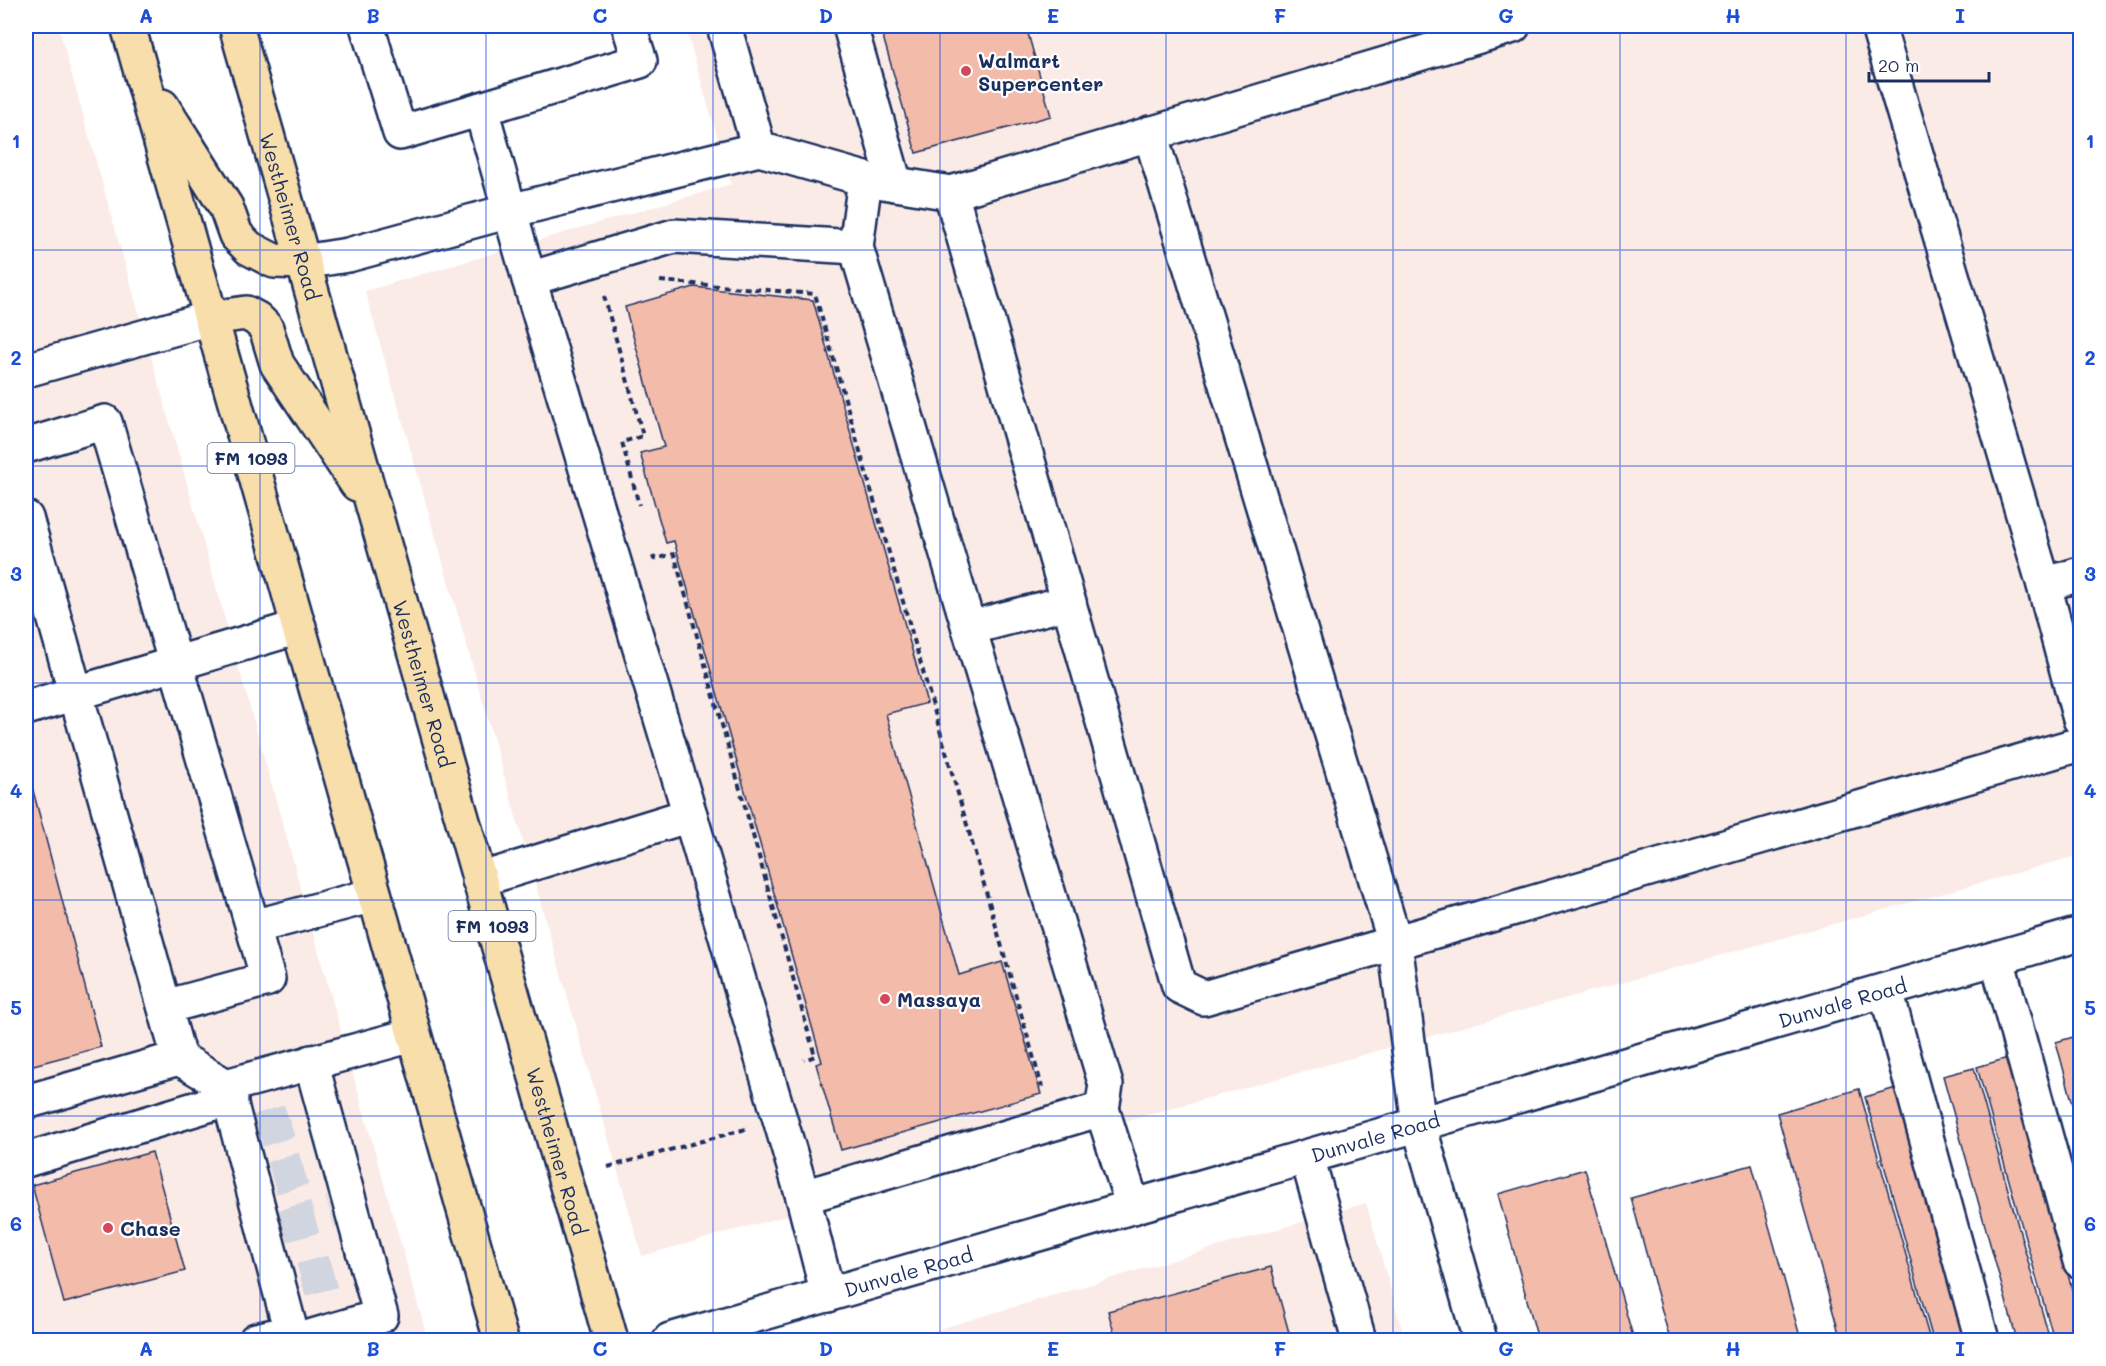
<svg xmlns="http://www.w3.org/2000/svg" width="2106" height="1366" font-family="Mali,sans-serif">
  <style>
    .built { fill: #fbebe6 }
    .building { fill: #f3bbaa; stroke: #1b2f5e; stroke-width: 1.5 }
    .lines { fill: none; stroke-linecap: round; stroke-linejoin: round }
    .minor-tunnel { stroke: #d1d5df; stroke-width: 33; stroke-dasharray: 33 16; stroke-linecap: butt }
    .minor-casing { stroke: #1b2f5e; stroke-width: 38 }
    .major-casing { stroke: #1b2f5e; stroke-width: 38 }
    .path { stroke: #1b2f5e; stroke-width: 4; stroke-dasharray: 6 4.5; stroke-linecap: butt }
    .minor { stroke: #fff; stroke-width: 33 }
    .major { stroke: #f8deab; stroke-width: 33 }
    .grid { fill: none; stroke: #1d4ed8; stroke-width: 1.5; stroke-opacity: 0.55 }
    .poi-dot { fill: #d1495b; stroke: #fff; stroke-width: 2 }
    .labels { text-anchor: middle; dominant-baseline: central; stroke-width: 4.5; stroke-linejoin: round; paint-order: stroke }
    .shield { fill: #fff; stroke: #5f6d8e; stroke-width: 1.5 }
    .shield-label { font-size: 18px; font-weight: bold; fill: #1b2f5e }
    .poi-label { font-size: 20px; font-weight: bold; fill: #1b2f5e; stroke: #fff; text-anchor: start }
    .street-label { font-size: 20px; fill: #1b2f5e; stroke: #fff }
    .neatline { fill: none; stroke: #1d4ed8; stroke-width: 2 }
    .grid-label { font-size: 20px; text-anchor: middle; font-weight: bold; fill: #1d4ed8 }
  </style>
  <rect width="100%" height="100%" fill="#fff"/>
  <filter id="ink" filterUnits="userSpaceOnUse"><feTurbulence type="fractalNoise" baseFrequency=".0167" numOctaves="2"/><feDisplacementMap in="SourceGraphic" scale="12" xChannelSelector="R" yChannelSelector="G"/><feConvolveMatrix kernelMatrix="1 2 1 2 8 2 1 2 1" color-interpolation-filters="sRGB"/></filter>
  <g filter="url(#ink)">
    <g class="built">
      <polygon points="26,26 58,26 428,1340 26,1340"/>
      <polygon points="685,26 2080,26 2080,855 642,1256 365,291 731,184"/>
      <polygon points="1366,1203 1405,1340 902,1340"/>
    </g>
    <g class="building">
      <polygon points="880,26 1026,26 1051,116 916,153"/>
      <polygon points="694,287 813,300 927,703 886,714 959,975 1002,962 1041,1094 841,1150 816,1064 822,1062 674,541 666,543 640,453 664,447 625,307"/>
      <polygon points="26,764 101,1047 26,1067"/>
      <polygon points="2080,1035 2080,1130 2056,1042"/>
      <polygon points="2008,1058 2080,1318 2080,1340 2054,1340 1977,1067"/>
      <polygon points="1974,1068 2050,1340 2017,1340 1943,1076"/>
      <polygon points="1896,1088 1966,1340 1933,1340 1865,1097"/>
      <polygon points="1859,1089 1930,1340 1841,1340 1777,1113"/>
      <polygon points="152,1152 185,1271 64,1303 32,1185"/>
      <polygon points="1752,1165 1801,1340 1670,1340 1631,1198"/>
      <polygon points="1585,1169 1634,1340 1538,1340 1498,1194"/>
      <polygon points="1271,1267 1291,1340 1116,1340 1108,1311"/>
    </g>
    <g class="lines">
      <g class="minor-tunnel">
        <polyline points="258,1131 303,1116"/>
        <polyline points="272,1178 317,1164"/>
        <polyline points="283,1226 331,1212"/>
        <polyline points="301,1280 347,1267"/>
      </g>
      <defs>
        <g id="minor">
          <polyline points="367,26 400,133 481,109 529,279 690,815 479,880"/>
          <polyline points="724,26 759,149"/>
          <polyline points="850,26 895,184"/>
          <polyline points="1878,26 2044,585"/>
          <polyline points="481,109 640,61 629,26"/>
          <polyline points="1150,133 1395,943 1419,1125 1480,1340"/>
          <polyline points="865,179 856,247 969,628 1069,602"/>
          <polyline points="951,193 1179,986 1204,998 2080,744"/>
          <polyline points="303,262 348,255 510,211 759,149 865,179 951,193 1513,26"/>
          <polyline points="529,279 674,236 856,247"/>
          <polyline points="26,370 211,318"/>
          <polyline points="26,446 105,422 268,979 165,1007"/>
          <polyline points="26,518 179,1058"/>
          <polyline points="2080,574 2044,585 2080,719"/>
          <polyline points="969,628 1106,1085 1102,1109"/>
          <polyline points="26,708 299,627"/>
          <polyline points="690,815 803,1197 1102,1109 1133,1207"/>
          <polyline points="253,927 374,895"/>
          <polyline points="1997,959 2080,1261"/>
          <polyline points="1886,991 1982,1340"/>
          <polyline points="226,1086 413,1035"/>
          <polyline points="26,1102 179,1058 226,1086 291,1332 256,1340"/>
          <polyline points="1307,1157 1359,1340"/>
          <polyline points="26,1160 231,1098"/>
          <polyline points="803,1197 828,1295"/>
          <polyline points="291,1332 299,1340 381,1316 311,1062"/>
          <path id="s1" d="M670 1340 2080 934"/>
        </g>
        <g id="major">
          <polyline points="128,26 501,1340"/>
          <path id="s2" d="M236 26 611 1340"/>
          <polyline points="162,106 226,207 236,235 249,248 274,261 303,262"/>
          <polyline points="211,318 246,313 257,319 266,328 277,364 357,484"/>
        </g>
      </defs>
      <use href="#minor" class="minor-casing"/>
      <use href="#major" class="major-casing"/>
      <g class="path">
        <polyline points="660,281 815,294 1042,1087"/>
        <polyline points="604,296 643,436 622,442 639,505"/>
        <polyline points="653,556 654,559 674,554 815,1056 804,1060"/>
        <polyline points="608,1167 746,1129"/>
      </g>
      <use href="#minor" class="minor"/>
      <use href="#major" class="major"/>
    </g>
  </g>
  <path class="grid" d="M260 26V1340M486 26V1340M713 26V1340M940 26V1340M1166 26V1340M1393 26V1340M1620 26V1340M1846 26V1340M26 250H2080M26 466H2080M26 683H2080M26 900H2080M26 1116H2080"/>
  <g class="poi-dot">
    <circle cx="966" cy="71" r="6"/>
    <circle cx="885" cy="999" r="6"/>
    <circle cx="108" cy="1228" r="6"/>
  </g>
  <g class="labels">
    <g class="shield">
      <rect x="207.5" y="443" width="87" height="30" rx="4.5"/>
      <rect x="448.5" y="911" width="87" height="30" rx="4.5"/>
    </g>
    <g class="shield-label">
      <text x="251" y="458">FM 1093</text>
      <text x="492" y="926">FM 1093</text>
    </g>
    <g class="poi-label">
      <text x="978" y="60">Walmart<tspan x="978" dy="23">Supercenter</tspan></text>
      <text x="897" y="999">Massaya</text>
      <text x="120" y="1228">Chase</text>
    </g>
    <g class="street-label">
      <text stroke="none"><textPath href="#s2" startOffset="198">Westheimer Road</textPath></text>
      <text stroke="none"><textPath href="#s2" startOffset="684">Westheimer Road</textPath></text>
      <text stroke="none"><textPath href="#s1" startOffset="1220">Dunvale Road</textPath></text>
      <text stroke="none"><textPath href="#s1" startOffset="734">Dunvale Road</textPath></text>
      <text stroke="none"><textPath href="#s2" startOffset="1170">Westheimer Road</textPath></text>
      <text stroke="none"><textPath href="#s1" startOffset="248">Dunvale Road</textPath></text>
    </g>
  </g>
  <rect width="2106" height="1366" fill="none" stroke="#fff" stroke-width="66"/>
  <path d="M1869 72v9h120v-9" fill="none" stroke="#1b2f5e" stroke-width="3"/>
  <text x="1878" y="72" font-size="18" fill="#1b2f5e" stroke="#ffffff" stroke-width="4.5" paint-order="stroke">20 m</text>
  <rect x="33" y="33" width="2040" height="1300" class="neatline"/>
  <g class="grid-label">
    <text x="146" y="23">A</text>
    <text x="373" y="23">B</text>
    <text x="600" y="23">C</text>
    <text x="826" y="23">D</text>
    <text x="1053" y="23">E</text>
    <text x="1280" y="23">F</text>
    <text x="1506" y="23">G</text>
    <text x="1733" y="23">H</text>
    <text x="1960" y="23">I</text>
    <text x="16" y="148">1</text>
    <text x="2090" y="148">1</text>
    <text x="16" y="365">2</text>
    <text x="2090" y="365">2</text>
    <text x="16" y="581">3</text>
    <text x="2090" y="581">3</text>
    <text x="16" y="798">4</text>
    <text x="2090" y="798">4</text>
    <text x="16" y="1015">5</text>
    <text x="2090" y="1015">5</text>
    <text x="16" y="1231">6</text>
    <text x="2090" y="1231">6</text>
    <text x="146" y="1356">A</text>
    <text x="373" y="1356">B</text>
    <text x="600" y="1356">C</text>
    <text x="826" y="1356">D</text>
    <text x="1053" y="1356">E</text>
    <text x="1280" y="1356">F</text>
    <text x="1506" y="1356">G</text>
    <text x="1733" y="1356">H</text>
    <text x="1960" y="1356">I</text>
  </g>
</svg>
